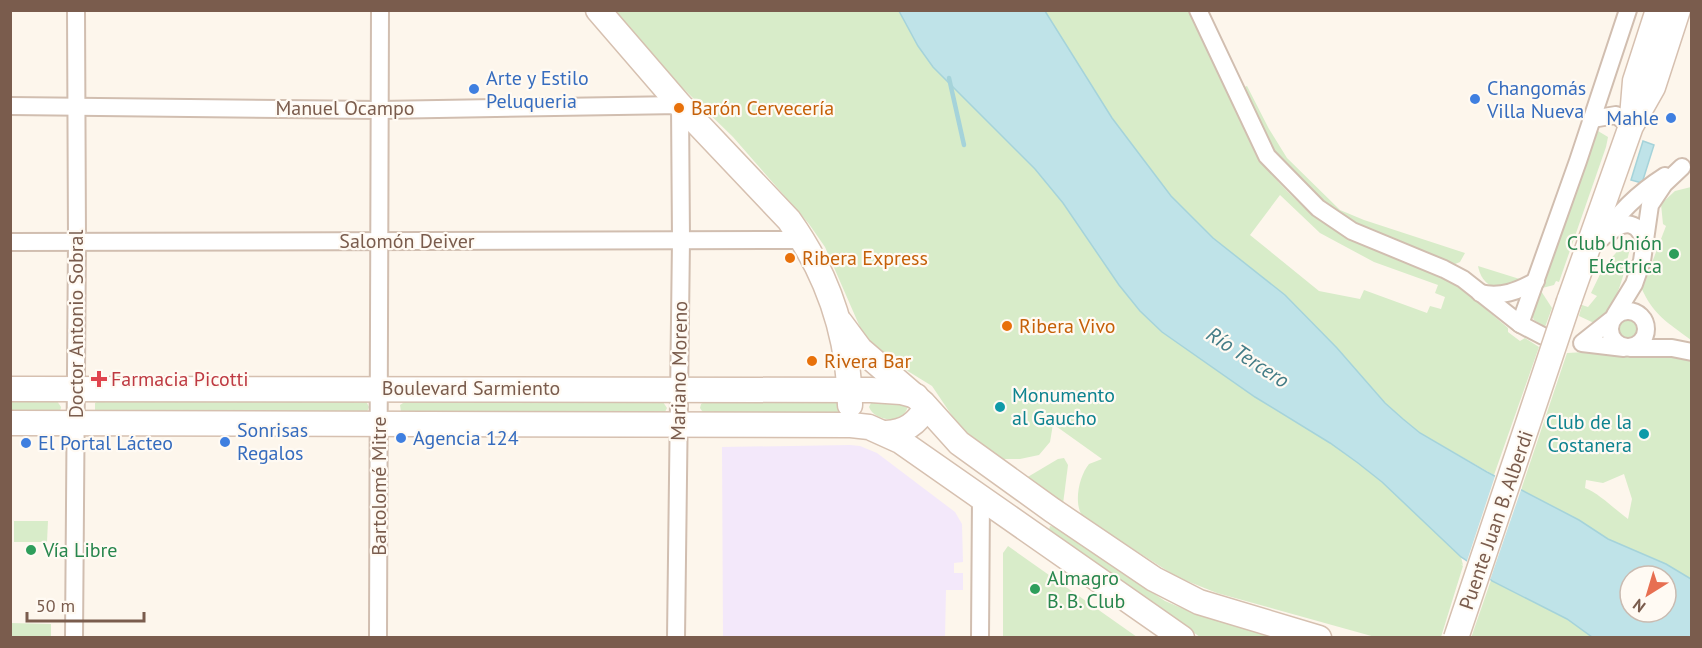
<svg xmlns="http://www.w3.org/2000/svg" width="1702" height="648" font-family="'PT Sans',sans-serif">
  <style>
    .education { fill: #f3e8fa }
    .green { fill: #d8ecc9; fill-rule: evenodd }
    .water { fill: #bfe3e8; stroke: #a5d3da; stroke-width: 1.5; fill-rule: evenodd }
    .pier { fill: #fdf6ec }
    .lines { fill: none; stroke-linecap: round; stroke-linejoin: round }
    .stream { stroke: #a5d3da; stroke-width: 4.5 }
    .street-casing { stroke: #d1beb0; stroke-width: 20 }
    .secondary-casing { stroke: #d6c0b0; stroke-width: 27 }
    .street { stroke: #fff; stroke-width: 16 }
    .secondary { stroke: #fff; stroke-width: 24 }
    .secondary-bridge-casing { stroke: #d6c0b0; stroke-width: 27; stroke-linecap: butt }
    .secondary-bridge { stroke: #fff; stroke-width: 24 }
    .shop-dot { fill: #3f7fe0; stroke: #fffaf3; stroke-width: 2 }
    .food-dot { fill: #e8710a; stroke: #fffaf3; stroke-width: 2 }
    .leisure-dot { fill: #2e9e5b; stroke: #fffaf3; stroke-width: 2 }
    .health-dot { fill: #e0444e; stroke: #fffaf3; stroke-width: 2 }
    .culture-dot { fill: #0f9aa8; stroke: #fffaf3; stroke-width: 2 }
    .labels { text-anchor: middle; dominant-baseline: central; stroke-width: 4.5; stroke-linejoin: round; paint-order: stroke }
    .shop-label { font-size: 20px; fill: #366cbe; stroke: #fffaf3; text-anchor: start }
    .street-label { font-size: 20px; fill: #7a5c4d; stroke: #fffaf3 }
    .food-label { font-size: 20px; fill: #c56008; stroke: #fffaf3; text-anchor: start }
    .leisure-label { font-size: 20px; fill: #27864d; stroke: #fffaf3; text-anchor: start }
    .health-label { font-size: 20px; fill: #be3a42; stroke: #fffaf3; text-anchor: start }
    .culture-label { font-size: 20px; fill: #0d838f; stroke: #fffaf3; text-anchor: start }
    .water-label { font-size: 21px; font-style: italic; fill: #437c86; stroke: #fffaf3 }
  </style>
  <rect width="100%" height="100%" fill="#fdf6ec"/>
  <polygon class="education" points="850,445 860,446 877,453 955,512 962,524 963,562 954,563 954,573 963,573 963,590 946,590 945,637 723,637 722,447"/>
  <g class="green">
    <path d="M614 11H899L918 46 933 67 1035 169 1063 203 1119 285 1140 311 1162 332 1255 397 1330 443 1358 463 1382 482 1461 557 1463 565 1461 564 1463 566 1441 637H1375L1217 593 1177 577 1083 517C1073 504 1079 476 1089 464L1102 459 1053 424 1050 442 1039 455 1020 459H1000L963 432 932 386 880 354 863 334 825 247 809 224 733 137 657 63Z"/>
    <path d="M1045 11H1190L1256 152C1278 187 1313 218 1348 238L1447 280 1461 288 1508 328V332L1520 341 1525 338 1539 347 1494 475 1420 433 1403 419 1385 403 1337 348 1285 295 1213 238 1193 219 1171 196 1112 118ZM1280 195 1320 233 1374 262 1438 285 1435 293 1445 297 1441 309 1430 306 1427 313 1364 290 1360 299 1319 291 1250 235Z"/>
    <polygon points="1247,86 1269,129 1287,158 1340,210 1364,220 1465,253 1460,262 1455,264 1435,258 1337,216 1283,163 1272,147 1242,88"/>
    <polygon points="1598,131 1608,137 1606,147 1559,282 1556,281 1554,285 1542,288"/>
    <path d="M1691 187V340C1667 322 1653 315 1641 287L1648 273 1666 226 1663 224 1661 204 1675 191Z"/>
    <path d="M1626 242 1631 245C1623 274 1620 304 1594 323L1579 316 1582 305 1588 307 1597 296 1591 293 1604 266Z"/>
    <path d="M1478 266 1526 281C1507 293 1483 292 1478 266Z"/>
    <polygon points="1541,291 1552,308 1545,327 1534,320 1532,316"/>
    <circle cx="1628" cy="329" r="14"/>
    <path d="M1604 351 1675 357 1691 361V579L1666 564 1608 539 1579 520 1521 490 1567 353ZM1624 474 1632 499 1628 519C1613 508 1600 494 1585 488L1586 480 1603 483Z"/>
    <path d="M873 399 908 405C906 424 875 423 869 407Z"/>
    <polygon points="10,400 57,401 61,407 60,412 11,414"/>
    <polygon points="99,400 366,401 369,407 367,412 95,412 95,403"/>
    <polygon points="406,401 663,402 667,408 664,414 401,412 400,405"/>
    <polygon points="706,401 838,401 842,412 841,414 704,414 700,408 701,404"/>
    <polygon points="1064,458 1068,465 1063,504 1026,478 1058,459"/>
    <polygon points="14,521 48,521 47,542 14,542"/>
    <polygon points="1050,526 1055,527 1165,601 1191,612 1283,637 1200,637 1051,532 1049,530"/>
    <polygon points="1008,546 1137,637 1003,637 1003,553"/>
    <polygon points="1491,580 1567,619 1592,637 1471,638"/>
    <polygon points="11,623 51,624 51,637 11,637"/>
  </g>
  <g class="water">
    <path d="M899 11H1045L1112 118 1171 196 1213 238 1285 295 1337 348 1385 403 1403 419 1420 433 1487 472 1579 520 1608 539 1666 564 1691 579V637H1592L1567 619 1492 581 1481 570 1461 557 1382 482 1358 463 1330 443 1255 397 1162 332 1140 311 1119 285 1063 203 1035 169 933 67 918 46ZM1630 576H1666V612H1630Z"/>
    <polygon points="1643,141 1654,145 1642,183 1631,180"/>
  </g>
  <polygon class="pier" points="1496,473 1522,487 1489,583 1479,573 1466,564"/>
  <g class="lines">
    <polyline class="stream" points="949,78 964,145"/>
    <defs>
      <g id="street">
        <polyline points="1198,10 1267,156 1318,208 1352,231 1444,269 1463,279 1520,324 1543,336"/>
        <polyline points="10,106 380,110 680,105 681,240 676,638"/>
        <polyline points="1592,119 1616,115 1631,126"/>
        <path d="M1608 234C1625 219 1639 221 1645 244"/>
        <path d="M1602 238C1618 212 1640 192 1665 176"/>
        <polyline points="10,242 803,240"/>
        <path d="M1480 293C1501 298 1518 291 1536 281"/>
        <circle cx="1628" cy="329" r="18"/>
        <polyline points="1615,315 1634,284 1642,261 1650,205 1664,184 1682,167"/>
        <polyline points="1611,320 1582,343 1624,348"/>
        <polyline points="1520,324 1578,161 1628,10"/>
        <polyline points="1630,348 1672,348 1692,352"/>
        <polyline points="74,638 77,241 76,10"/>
        <polyline points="378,638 380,10"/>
        <polyline points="980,638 981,498"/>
      </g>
      <g id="secondary">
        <path d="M598 10 680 105 789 220C829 276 849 336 850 405"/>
        <polyline points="1632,117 1635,81 1658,10"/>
        <polyline points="1569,301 1631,126 1653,87 1678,10"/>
        <polyline points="840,322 860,349 923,403 959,443 1052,510 1154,579 1199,602 1319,638"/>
        <polyline points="10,389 871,390 901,392 916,396"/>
        <polyline points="10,423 851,425 869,427 900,441 1182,638"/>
        <path d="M886 433C905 432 917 424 926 407"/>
      </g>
    </defs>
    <use href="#street" class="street-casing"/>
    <use href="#secondary" class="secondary-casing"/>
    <use href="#street" class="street"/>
    <use href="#secondary" class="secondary"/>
    <defs>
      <polyline id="secondary-bridge" points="1456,638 1569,301"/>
    </defs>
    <use href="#secondary-bridge" class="secondary-bridge-casing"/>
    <use href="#secondary-bridge" class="secondary-bridge"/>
  </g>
  <g class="shop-dot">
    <circle cx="474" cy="89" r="6"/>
    <circle cx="1475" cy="99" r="6"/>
    <circle cx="1671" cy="118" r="6"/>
    <circle cx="401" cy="438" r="6"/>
    <circle cx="225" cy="442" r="6"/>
    <circle cx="26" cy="443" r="6"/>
  </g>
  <g class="food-dot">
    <circle cx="679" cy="108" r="6"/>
    <circle cx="790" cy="258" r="6"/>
    <circle cx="1007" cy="326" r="6"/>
    <circle cx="812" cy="361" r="6"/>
  </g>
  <g class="leisure-dot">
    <circle cx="1674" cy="254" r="6"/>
    <circle cx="31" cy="550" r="6"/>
    <circle cx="1035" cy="589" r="6"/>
  </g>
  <path class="health-dot" d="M96 370h6v6h6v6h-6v6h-6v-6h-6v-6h6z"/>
  <g class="culture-dot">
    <circle cx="1000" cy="407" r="6"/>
    <circle cx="1644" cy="434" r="6"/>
  </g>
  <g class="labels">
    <g class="shop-label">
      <text x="486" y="78">Arte y Estilo<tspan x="486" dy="23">Peluqueria</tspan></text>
      <text x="1487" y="88">Changomás<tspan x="1487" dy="23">Villa Nueva</tspan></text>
      <text x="1659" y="118" text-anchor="end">Mahle</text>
      <text x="237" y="430">Sonrisas<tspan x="237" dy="23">Regalos</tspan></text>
      <text x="413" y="438">Agencia 124</text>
      <text x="38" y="443">El Portal Lácteo</text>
    </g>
    <g class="street-label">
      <text x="345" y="108">Manuel Ocampo</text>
      <text x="407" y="241">Salomón Deiver</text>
      <text transform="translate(76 324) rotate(-90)">Doctor Antonio Sobral</text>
      <text transform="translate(679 371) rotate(-89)">Mariano Moreno</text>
      <text x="471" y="388">Boulevard Sarmiento</text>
      <text transform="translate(379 486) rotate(-90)">Bartolomé Mitre</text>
      <text transform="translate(1496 520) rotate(-71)">Puente Juan B. Alberdi</text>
    </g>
    <g class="food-label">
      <text x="691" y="108">Barón Cervecería</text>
      <text x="802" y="258">Ribera Express</text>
      <text x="1019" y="326">Ribera Vivo</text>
      <text x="824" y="361">Rivera Bar</text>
    </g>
    <g class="leisure-label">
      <text x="1662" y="243" text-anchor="end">Club Unión<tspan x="1662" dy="23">Eléctrica</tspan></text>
      <text x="43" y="550">Vía Libre</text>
      <text x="1047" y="578">Almagro<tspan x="1047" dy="23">B. B. Club</tspan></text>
    </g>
    <g class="health-label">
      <text x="111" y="379">Farmacia Picotti</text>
    </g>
    <g class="culture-label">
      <text x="1012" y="395">Monumento<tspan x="1012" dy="23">al Gaucho</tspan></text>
      <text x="1632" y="422" text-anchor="end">Club de la<tspan x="1632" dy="23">Costanera</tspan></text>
    </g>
    <g class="water-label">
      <text transform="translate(1248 357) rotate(33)">Río Tercero</text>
    </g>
  </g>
  <rect width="1702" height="648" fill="none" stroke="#7a5c4d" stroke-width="24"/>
  <g transform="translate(1648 594) rotate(217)"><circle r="28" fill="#fffaf3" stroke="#cabbb1" stroke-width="1.5"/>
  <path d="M0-4.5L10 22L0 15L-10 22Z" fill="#e76f51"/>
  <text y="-9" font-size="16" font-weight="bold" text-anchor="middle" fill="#7a5c4d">N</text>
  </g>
  <path d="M27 612v9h117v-9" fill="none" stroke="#7a5c4d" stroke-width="3"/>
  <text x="36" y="612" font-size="18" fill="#7a5c4d" stroke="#fffaf3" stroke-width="4.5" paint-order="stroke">50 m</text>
</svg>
